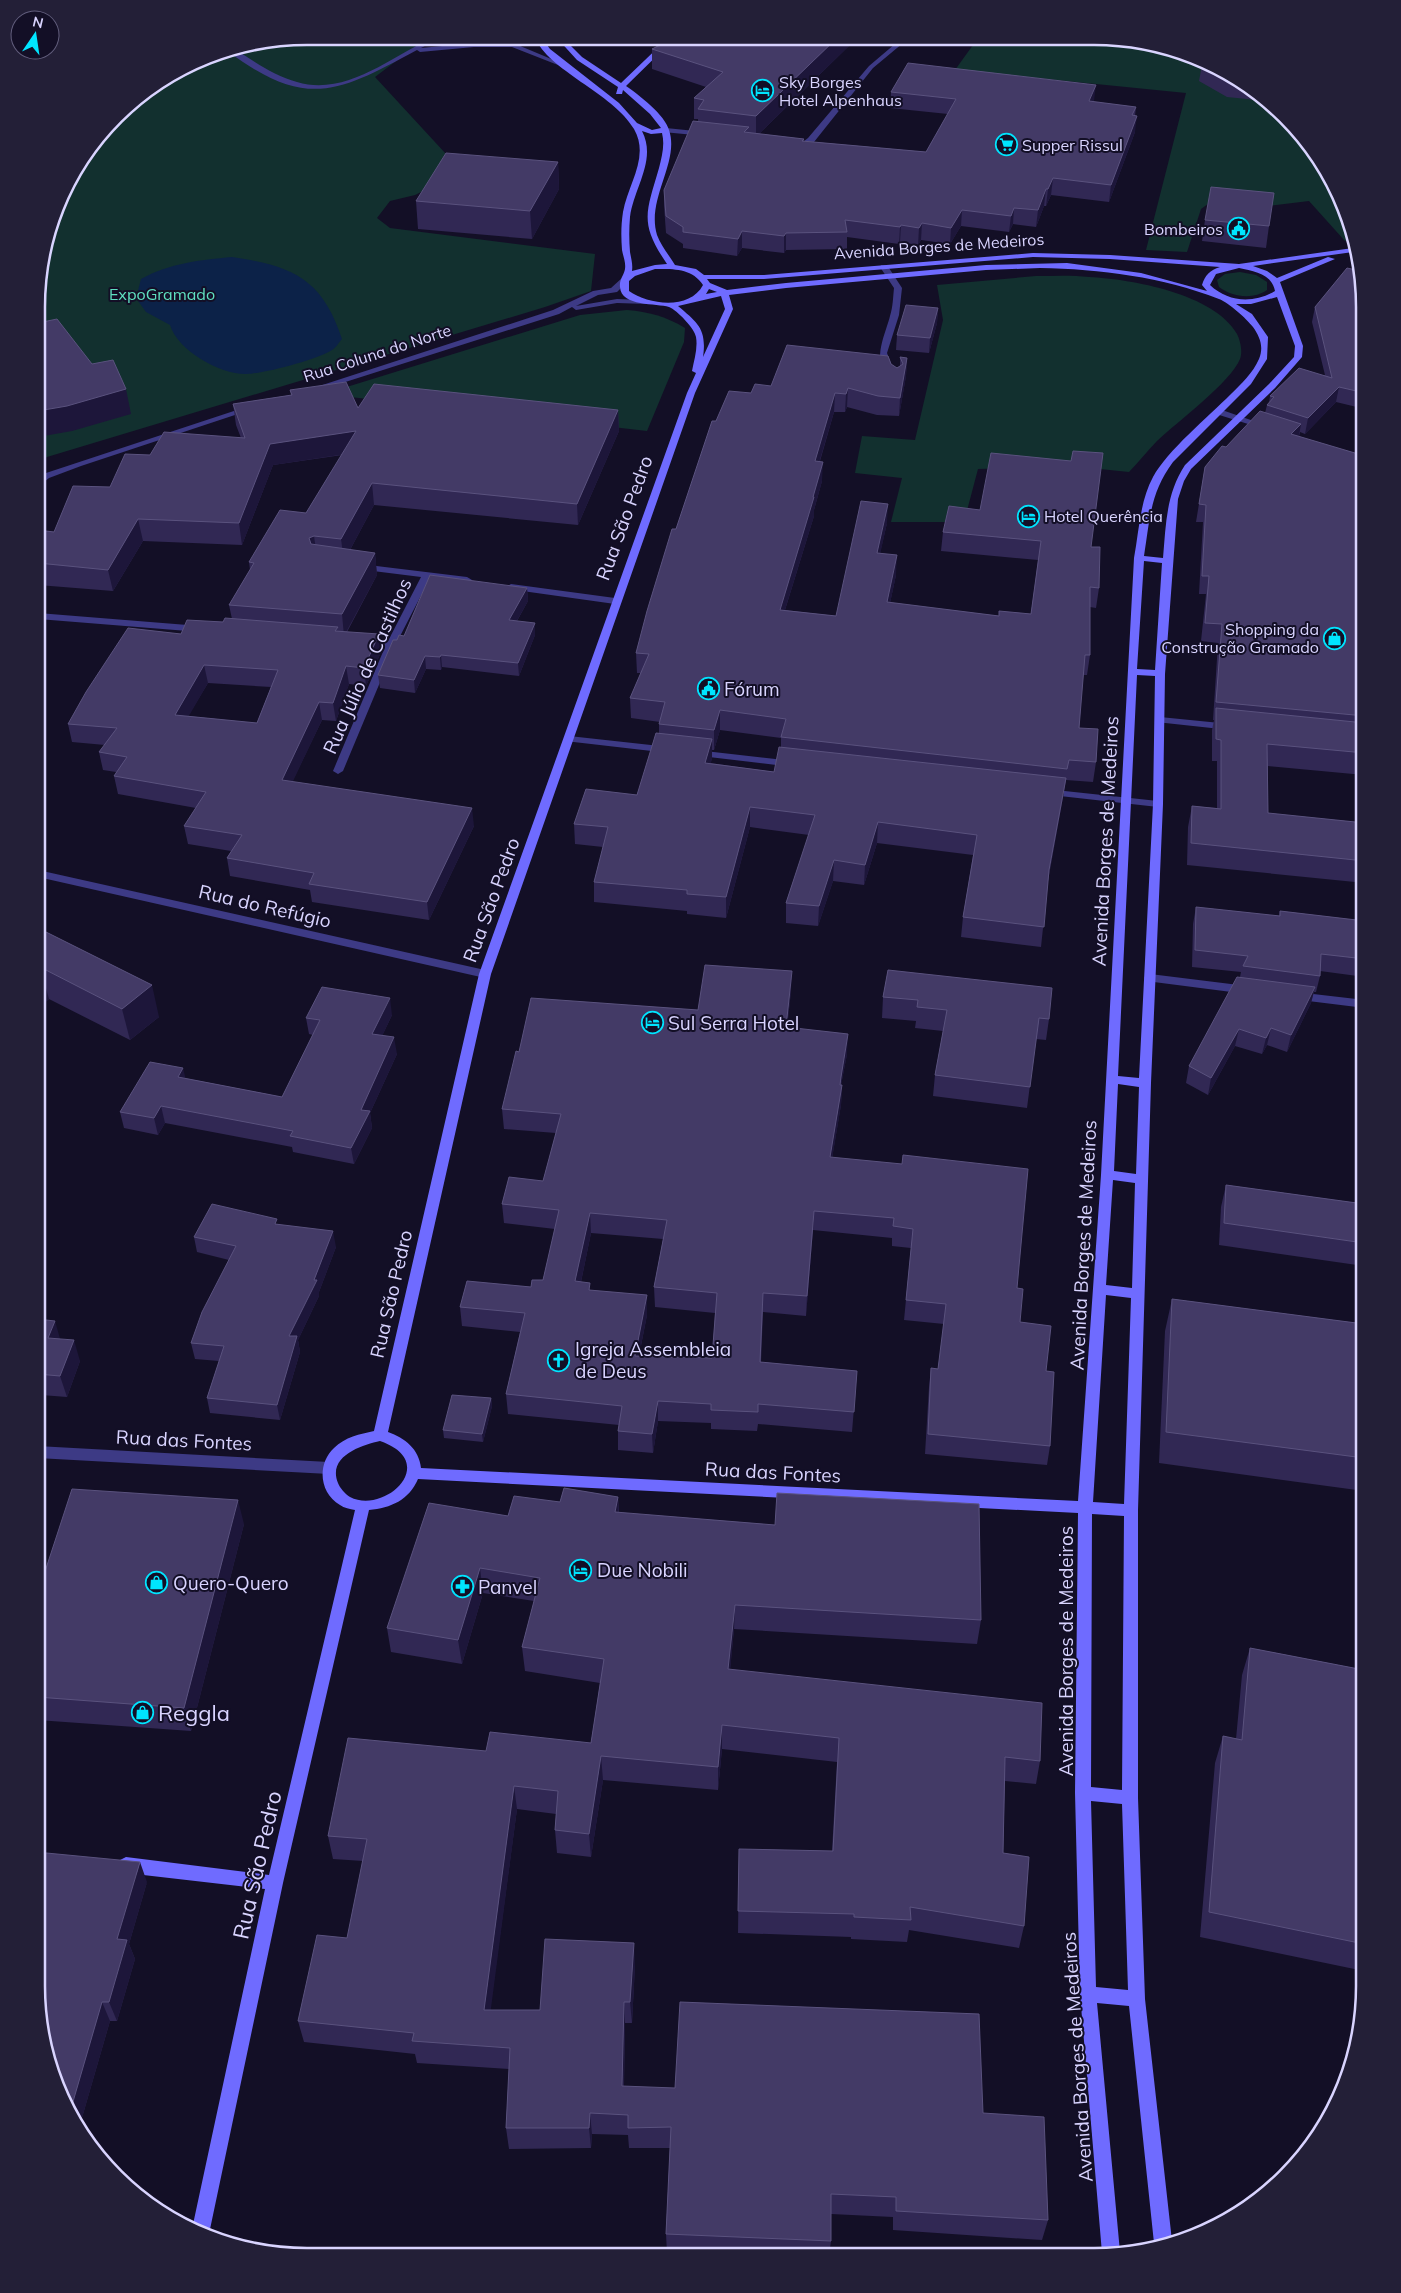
<svg xmlns="http://www.w3.org/2000/svg" width="1401" height="2293" font-family="Mulish,sans-serif">
  <style>
    .green { fill: #12302f }
    .water { fill: #0c2248 }
    .lines { fill: none; stroke-linecap: round; stroke-linejoin: round }
    .street { fill: #3d3a85; fill-rule: evenodd }
    .secondary { fill: #6f6bff; fill-rule: evenodd }
    .wall { fill: #312854; fill-rule: evenodd }
    .shaded-wall { fill: #1d163a }
    .building { fill: #433a66; stroke: #5a527e; fill-rule: evenodd }
    .labels { text-anchor: middle; dominant-baseline: central; stroke-width: 4; stroke-linejoin: round; paint-order: stroke }
    .far-poi-label { font-size: 16px; fill: #d9d4ff; stroke: #130f26; text-anchor: start }
    .far-street-label { font-size: 16px; fill: #d9d4ff; stroke: #130f26 }
    .far-park-label { font-size: 16px; fill: #5fe0c0; stroke: #130f26 }
    .street-label { font-size: 19px; fill: #d9d4ff; stroke: #130f26 }
    .poi-label { font-size: 19px; fill: #d9d4ff; stroke: #130f26; text-anchor: start }
    .near-poi-label { font-size: 22px; fill: #d9d4ff; stroke: #130f26; text-anchor: start }
    .near-street-label { font-size: 22px; fill: #d9d4ff; stroke: #130f26 }
    .rim { fill: none; stroke: #d9d4ff; stroke-width: 2.5 }
  </style>
  <rect width="100%" height="100%" fill="#130f26"/>
  <g class="green">
    <polygon points="307,36 439,37 408,52 375,77 446,154 435,185 415,195 390,201 377,218 390,228 595,254 591,291 545,307 47,457 38,463 39,272 64,187 128,104 204,57"/>
    <polygon points="978,38 1129,39 1198,57 1259,92 1309,142 1344,204 1351,240 1345,241 1309,201 1267,206 1212,201 1201,209 1187,252 1146,250 1186,93 955,70"/>
    <path d="M1240 272 1256 275 1267 282V290C1253 300 1232 297 1219 287L1217 280 1225 274Z"/>
    <path d="M1036 276C1054 276 1072 275 1089 277 1131 279 1215 294 1237 334 1240 340 1243 351 1240 359 1231 382 1177 422 1157 441 1147 451 1139 462 1129 472L1071 466 978 469 964 522H891L902 478 855 473 862 436 915 440 943 320 937 285Z"/>
    <path d="M627 310C649 312 665 316 685 328L684 342 647 431 324 394 580 315Z"/>
  </g>
  <path class="water" d="M232 257C292 266 322 278 342 339 339 342 336 348 332 350 316 360 266 373 247 374 221 375 178 351 170 325L146 312 136 298 141 279C170 263 200 260 232 257Z"/>
  <g class="lines">
    <g class="street">
      <path d="M434 37H442L421 48 474 43H513L568 66 563 67 512 47H474L420 52 417 50C339 92 307 110 229 52L236 50C255 62 275 76 297 82 346 97 392 56 434 37Z"/>
      <polygon points="902,38 909,38 873,68 814,142 804,146 789,146 789,142 803,142 808,138 869,66"/>
      <polygon points="666,128 705,132 709,134 705,136 663,132 662,130"/>
      <path d="M881 265H887L902 288 899 315 887 353 893 369 889 372C870 363 887 330 890 316 893 307 893 297 894 288L880 267Z"/>
      <polygon points="622,278 629,280 617,292 598,295 576,306 617,299 644,300 647,300 647,304 617,303 576,310 572,307 559,314 314,392 307,390 553,310 593,291 611,288"/>
      <polygon points="246,407 253,409 81,466 49,478 38,487 38,479 43,474"/>
      <polygon points="1216,410 1222,410 1268,426 1261,428 1216,414"/>
      <polygon points="360,564 467,577 472,580 467,583 430,578 396,644 343,771 338,774 333,771 385,647 365,645 360,642 365,639 388,641 421,577 357,569 355,567"/>
      <polygon points="511,584 615,598 620,601 615,604 508,589 506,587"/>
      <polygon points="38,613 200,626 205,629 200,632 38,619"/>
      <polygon points="1160,717 1230,724 1235,727 1230,730 1156,722 1156,718"/>
      <polygon points="569,736 669,747 674,750 669,753 565,741 564,739"/>
      <polygon points="696,750 793,761 798,764 793,767 692,755 691,753"/>
      <polygon points="1046,789 1158,801 1163,804 1158,807 1042,794 1041,792 1042,790"/>
      <polygon points="38,870 485,970 491,974 485,978 38,877"/>
      <polygon points="1150,974 1247,986 1253,990 1247,994 1146,981 1144,978 1146,975"/>
      <polygon points="1296,992 1365,1000 1365,1008 1292,999 1290,996 1292,993"/>
      <polygon points="37,1446 329,1462 334,1464 336,1468 334,1472 329,1474 37,1458"/>
    </g>
    <path class="secondary" d="M535 37H541L550 49 619 103 637 123 652 130 661 128 650 114 623 90 622 94H616L618 87 577 60 556 37H562L582 57 621 83 669 37H676L626 86C639 95 665 115 669 130 680 162 646 199 657 235 661 246 669 255 675 265L696 269 704 275H764L1033 253 1110 255 1239 264 1353 248V252L1253 266 1267 271 1277 278 1328 257 1335 259 1280 282 1303 346 1302 357 1275 388 1191 469 1184 481 1178 499 1165 674 1163 804 1151 1083 1138 1510V1798L1145 1999 1172 2241 1155 2245 1154 2243 1129 2006 1097 2003 1120 2252 1103 2255 1102 2253 1080 1994 1075 1793 1078 1513 418 1479C409 1500 391 1508 369 1510L283 1883 209 2234 208 2237 192 2229 265 1889 126 1873 120 1870 118 1865 120 1860 126 1857 269 1875 355 1510C350 1509 344 1508 340 1505 319 1493 317 1464 334 1448 345 1437 360 1434 374 1431L479 974 687 393 696 373 692 371C694 360 698 348 696 337 695 329 677 310 669 307 657 303 621 307 620 287 619 280 624 275 625 269 626 262 623 256 622 250 621 237 621 225 623 212 628 184 650 157 634 129 613 93 547 70 535 37ZM642 131 651 134 662 133C665 145 662 156 659 168 646 213 639 223 667 264L655 265 632 271C633 264 631 258 630 252 629 240 629 228 630 217 634 187 657 160 642 131ZM1033 257 1110 259 1220 267C1210 270 1205 275 1202 285L1207 291 1141 273 1067 263 986 265 786 283 727 290 710 283 707 279H764ZM1040 268C1100 269 1163 277 1219 299 1229 303 1246 318 1253 327 1260 337 1264 347 1259 359 1253 373 1241 384 1231 394 1208 417 1167 451 1153 477 1140 501 1139 531 1134 558L1101 1175 1078 1501 421 1468C419 1449 405 1438 388 1432L491 974 695 393 733 309 729 295 786 288 986 270ZM1239 268C1254 271 1272 274 1275 291 1253 304 1228 302 1210 285L1216 274ZM655 269C673 269 692 268 703 285 690 310 649 305 629 291V281L635 276ZM709 289 717 292 706 294ZM721 296 725 309 703 357C707 329 698 323 678 306ZM1277 297 1295 346 1294 357 1269 384 1185 465C1166 494 1166 524 1163 558L1144 556C1150 519 1150 493 1173 462L1251 384 1267 359 1268 337 1252 314 1236 304H1251ZM1144 561 1162 563 1155 670 1137 669ZM1137 675 1155 676 1153 804 1139 1078 1118 1076ZM1118 1084 1139 1087 1136 1174 1114 1171ZM1113 1180 1135 1183 1132 1288 1106 1285ZM1106 1295 1131 1298 1124 1504 1093 1502ZM380 1441C441 1462 385 1515 350 1497 345 1494 340 1488 338 1483 327 1456 362 1445 380 1441ZM1092 1514 1124 1516 1122 1790 1091 1787ZM1091 1801 1122 1804 1128 1990 1096 1987Z"/>
  </g>
  <g class="wall">
    <polygon points="857,38 759,134 804,139 804,141 926,152 948,114 890,108 891,92 1094,101 1094,102 1136,107 1135,116 1135,132 1109,202 1051,195 1046,206 1044,206 1036,227 1013,224 1009,232 961,226 950,244 921,240 918,245 900,242 899,244 847,237 847,249 786,250 784,253 742,248 737,256 683,248 683,244 666,233 664,206 664,190 698,121 698,119 694,119 694,98 706,87 652,69 652,49"/>
    <polygon points="1203,60 1259,92 1267,101 1227,97 1199,81"/>
    <polygon points="558,162 559,189 532,239 418,229 416,201"/>
    <polygon points="1205,220 1269,226 1266,248 1202,241"/>
    <polygon points="1356,270 1365,307 1365,409 1336,402 1305,434 1300,432 1299,437 1365,456 1365,773 1364,775 1268,766 1268,813 1365,823 1365,883 1187,865 1188,827 1192,806 1217,808 1217,761 1212,761 1212,730 1214,720 1213,720 1218,643 1201,641 1206,594 1199,594 1203,522 1196,522 1205,467 1226,447 1265,413 1267,405 1269,403 1270,396 1325,375 1312,322 1315,307"/>
    <polygon points="938,308 937,323 929,353 896,350 897,335"/>
    <path d="M900 357 907 358 906 376 899 416 877 415 847 407 845 412H834L820 461 822 481 814 510V516L785 610 836 616 887 523 880 553 896 575 890 603 999 616 1031 614 1038 560 941 551 943 532 949 506 1091 547 1099 588 1096 608 1090 607V655L1087 675H1083L1079 728 1096 762 1093 782 1066 780 1048 881 1041 947 961 937 963 917 973 855 877 843 864 885 833 881 818 926 786 923V903L809 835 750 827 726 918 687 914V911L594 902V882L603 847 575 844 574 824 637 795 659 733V724L660 722 631 718 630 698 641 673H637L636 653 676 529 716 421 751 393 771 386 891 364 897 368 900 366ZM720 730 781 738V747L774 772 710 763 712 759V750H714Z"/>
    <path d="M290 390 358 408 618 410 619 431 578 525 374 505 350 550 375 553 377 575 347 632 381 652 366 686 349 684 336 721 322 720 292 782 474 826 429 920 312 902 310 890 230 876 227 858 231 851 188 844 184 826 196 808 118 794 114 776 116 772 103 770 99 752 105 745 72 742 68 724 181 634 232 619 229 605 250 570 249 562 306 513 342 455 273 465 242 545 143 541 113 591 38 585V530L54 532 150 455 241 438 236 425 233 404 291 395ZM208 683 271 687 257 723 188 716Z"/>
    <polygon points="527,588 528,601 517,621 535,635 519,676 442,667 441,670 426,669 415,693 380,688 378,675 397,640"/>
    <polygon points="1196,907 1279,916 1280,911 1365,921 1365,977 1320,971 1320,976 1316,992 1314,992 1311,1003 1287,1052 1267,1045 1262,1054 1235,1046 1208,1095 1186,1083 1189,1066 1240,977 1241,972 1192,967 1193,924"/>
    <polygon points="38,928 159,1017 130,1040 49,999 38,1008"/>
    <polygon points="888,970 1049,1019 1046,1040 1036,1039 1027,1108 933,1096 935,1075 943,1031 915,1028 916,1021 882,1018 883,997"/>
    <path d="M791 991 787 1028 847 1054 841 1085H842L841 1105 832 1158 1017 1288 1020 1322 1046 1371 1050 1446 1047 1465 925 1454 929 1387 931 1368 938 1369 944 1324 904 1320 911 1248 892 1246V1238L813 1230 806 1316 763 1312 761 1362 857 1371 852 1432 758 1424 757 1431 711 1429V1423L658 1421 653 1453 618 1450V1431L619 1425 508 1414 506 1394 520 1332 462 1326 460 1307 531 1287 543 1280 555 1229 504 1223 502 1204 543 1181 556 1133 504 1129 502 1109 519 1052 698 1010ZM591 1233 663 1239 654 1287 655 1307 715 1313 712 1358 639 1356 647 1315 590 1290 581 1282Z"/>
    <polygon points="392,1015 382,1036 397,1054 370,1113 372,1128 354,1164 293,1152 292,1147 165,1123 158,1135 124,1128 120,1112 185,1078 282,1097 313,1035 309,1034 306,1018"/>
    <polygon points="1226,1185 1364,1204 1364,1266 1219,1245 1221,1207"/>
    <polygon points="278,1224 336,1247 319,1292 319,1296 298,1340 300,1352 280,1420 210,1413 207,1398 219,1361 195,1359 191,1343 229,1260 197,1252 194,1237"/>
    <polygon points="1172,1299 1364,1324 1364,1491 1159,1463 1165,1331"/>
    <polygon points="37,1319 60,1339 80,1361 67,1397 41,1395 39,1399 37,1399"/>
    <polygon points="491,1398 492,1406 483,1442 444,1438 443,1430"/>
    <polygon points="618,1497 619,1512 981,1620 977,1644 734,1629 730,1669 1040,1761 1036,1784 1005,1781 1003,1853 1024,1926 1019,1948 909,1930 907,1942 851,1939 851,1937 738,1933 739,1849 832,1851 837,1762 722,1749 718,1790 603,1780 591,1857 557,1853 555,1830 556,1814 517,1809 490,2010 540,2010 635,1965 632,2023 625,2023 624,2086 983,2113 1048,2220 1042,2240 893,2230 893,2217 831,2214 831,2241 829,2256 724,2256 667,2253 666,2234 670,2148 629,2148 628,2135 592,2134 591,2148 509,2149 506,2128 509,2069 417,2063 415,2054 304,2042 298,2021 347,1938 363,1861 333,1859 328,1836 486,1751 591,1743 600,1683 525,1671 522,1647 534,1601 483,1593 462,1664 391,1652 387,1628 508,1516 560,1502"/>
    <polygon points="244,1524 191,1731 37,1720 37,1596"/>
    <polygon points="1250,1648 1364,1670 1364,1971 1200,1937 1215,1763 1223,1736 1236,1739 1242,1675"/>
    <polygon points="147,1882 129,1944 135,1959 117,2021 110,2021 79,2128 57,2089"/>
  </g>
  <g class="shaded-wall">
    <polygon points="837,38 857,38 756,137 756,116"/>
    <polygon points="1096,85 1094,101 1087,117 1089,101"/>
    <polygon points="1137,116 1135,132 1109,202 1111,185"/>
    <polygon points="558,162 559,189 532,239 530,211"/>
    <polygon points="1053,178 1051,195 1046,206 1048,189"/>
    <polygon points="1046,189 1044,206 1036,227 1038,210"/>
    <polygon points="1014,208 1013,224 1009,232 1011,216"/>
    <polygon points="962,210 961,226 950,244 951,228"/>
    <polygon points="922,223 921,240 918,245 919,228"/>
    <polygon points="901,225 900,242 899,244 900,227"/>
    <polygon points="742,231 742,248 737,256 738,239"/>
    <polygon points="786,233 786,250 784,253 784,236"/>
    <polygon points="938,308 937,323 929,353 930,338"/>
    <polygon points="907,358 906,376 899,416 900,398"/>
    <polygon points="1339,387 1336,402 1305,434 1308,418"/>
    <polygon points="848,388 847,407 845,412 846,394"/>
    <polygon points="126,389 131,414 72,431 38,437 38,411"/>
    <polygon points="835,393 834,412 814,480 815,461"/>
    <polygon points="618,410 619,431 578,525 577,504"/>
    <polygon points="1301,424 1298,441 1291,434"/>
    <polygon points="356,431 359,452 273,465 242,545 239,523 270,444"/>
    <polygon points="823,462 822,481 814,510 814,516 779,629 780,610"/>
    <polygon points="1365,462 1365,475 1360,467"/>
    <polygon points="372,483 374,505 344,561 341,539"/>
    <polygon points="888,504 887,523 876,573 877,553"/>
    <polygon points="138,519 143,541 113,591 108,570"/>
    <polygon points="314,536 317,557 312,560 309,538"/>
    <polygon points="375,553 377,575 344,636 342,614"/>
    <polygon points="897,555 896,575 886,622 887,602"/>
    <polygon points="527,588 528,601 510,633 509,620"/>
    <polygon points="535,623 535,635 519,676 518,663"/>
    <polygon points="379,634 381,652 366,686 364,668"/>
    <polygon points="441,655 442,667 441,670 440,657"/>
    <polygon points="425,656 426,669 415,693 414,680"/>
    <polygon points="204,665 208,683 179,733 175,715"/>
    <polygon points="346,666 349,684 336,721 333,703"/>
    <polygon points="319,702 322,720 285,798 282,780"/>
    <polygon points="720,710 720,730 714,750 714,730"/>
    <polygon points="712,739 712,759 705,783 705,763"/>
    <polygon points="1066,778 1063,798 1046,891 1049,870"/>
    <polygon points="750,807 750,827 726,918 726,897"/>
    <polygon points="472,808 474,826 429,920 427,902"/>
    <polygon points="878,822 877,843 864,885 865,865"/>
    <polygon points="834,860 833,881 818,926 819,906"/>
    <polygon points="40,967 49,999 38,1008 38,969"/>
    <polygon points="792,971 791,991 785,1047 786,1027"/>
    <polygon points="152,985 159,1017 130,1040 122,1009"/>
    <polygon points="1315,987 1311,1003 1287,1052 1291,1035"/>
    <polygon points="390,998 392,1015 375,1051 372,1034"/>
    <polygon points="1271,1028 1267,1045 1262,1054 1266,1038"/>
    <polygon points="1239,1029 1235,1046 1208,1095 1211,1078"/>
    <polygon points="848,1034 847,1054 839,1096 841,1077"/>
    <polygon points="394,1037 397,1054 370,1113 372,1128 354,1164 351,1148 361,1110"/>
    <polygon points="37,1055 41,1067 37,1069"/>
    <polygon points="183,1068 187,1084 178,1077"/>
    <polygon points="842,1085 841,1105 829,1177 830,1157"/>
    <polygon points="161,1106 165,1123 158,1135 154,1118"/>
    <polygon points="814,1211 813,1230 806,1316 807,1296"/>
    <polygon points="590,1213 591,1233 577,1301 575,1281"/>
    <polygon points="333,1231 336,1247 319,1292 319,1296 298,1340 300,1352 280,1420 277,1405 289,1336 314,1280"/>
    <polygon points="647,1295 647,1315 635,1375 635,1356"/>
    <polygon points="55,1321 61,1342 48,1338"/>
    <polygon points="74,1340 80,1361 67,1397 60,1376"/>
    <polygon points="37,1384 41,1395 39,1399 37,1393"/>
    <polygon points="491,1398 492,1406 483,1442 482,1434"/>
    <polygon points="658,1401 658,1421 653,1453 652,1434"/>
    <polygon points="618,1497 619,1521 615,1512"/>
    <polygon points="238,1500 244,1524 191,1731 184,1708"/>
    <polygon points="480,1568 483,1593 462,1664 458,1640"/>
    <polygon points="735,1605 734,1629 728,1693 728,1669"/>
    <polygon points="722,1725 722,1749 718,1790 718,1767"/>
    <polygon points="601,1756 603,1780 591,1857 589,1834"/>
    <polygon points="514,1786 517,1809 488,2031 484,2010"/>
    <polygon points="140,1862 147,1882 129,1944 135,1959 117,2021 109,2002 117,1939"/>
    <polygon points="634,1943 635,1965 632,2023 630,2002"/>
    <polygon points="102,2002 110,2021 79,2128 70,2112"/>
    <polygon points="624,2002 625,2023 623,2107 622,2086"/>
    <polygon points="590,2113 592,2134 591,2148 589,2128"/>
  </g>
  <g class="building">
    <polygon points="676,37 837,38 756,116 698,109 704,100 694,98 723,72 652,49"/>
    <polygon points="908,63 1096,85 1089,101 1136,107 1132,115 1137,116 1111,185 1053,178 1048,189 1046,189 1038,210 1014,208 1011,216 962,210 951,228 922,223 919,228 901,225 900,227 845,220 847,232 786,233 784,236 742,231 738,239 683,232 683,227 666,216 664,190 693,121 749,127 744,132 804,139 802,141 926,152 956,99 891,92"/>
    <polygon points="446,153 558,162 530,211 416,201"/>
    <polygon points="1211,187 1274,193 1269,226 1205,220"/>
    <polygon points="1347,268 1356,270 1357,269 1365,307 1365,353 1360,357 1365,358 1365,393 1339,387 1308,418 1267,405 1274,397 1270,396 1299,368 1332,378 1315,307"/>
    <polygon points="906,305 938,308 930,338 897,335"/>
    <polygon points="57,319 92,364 113,360 126,389 67,406 38,411 38,323"/>
    <polygon points="787,345 888,356 891,364 897,368 903,364 900,357 907,358 900,398 878,396 848,388 846,394 835,393 815,461 823,462 813,497 814,497 780,610 836,616 861,501 888,504 877,553 897,555 887,602 999,616 999,611 1031,614 1041,541 943,532 949,506 980,510 991,453 1071,461 1073,451 1103,453 1091,547 1100,547 1099,588 1090,587 1090,655 1085,655 1079,728 1098,729 1096,762 1069,760 1067,769 781,737 786,719 720,710 714,730 659,724 665,702 630,698 649,654 636,653 647,611 672,529 676,529 712,421 716,421 729,391 751,393 755,384 771,386"/>
    <polygon points="346,382 358,408 374,384 618,410 577,504 372,483 341,539 314,536 309,538 311,544 375,553 342,614 229,605 254,563 249,562 280,510 306,513 356,431 270,444 239,523 138,519 108,570 38,563 38,530 54,532 73,486 110,487 125,454 150,455 164,432 245,438 233,404 292,395 290,390"/>
    <polygon points="1260,411 1301,424 1291,434 1365,456 1365,462 1360,467 1365,468 1365,716 1216,702 1222,624 1205,623 1209,576 1202,576 1206,505 1199,504 1205,467 1222,446 1226,447"/>
    <polygon points="430,575 527,588 509,620 535,623 518,663 441,655 440,657 425,656 414,680 378,675 393,640 397,640 399,635 404,636"/>
    <path d="M225 618 338 627 335 631 379 634 364 668 346 666 333 703 319 702 282 780 472 808 427 902 309 884 314 873 227 858 242 835 184 826 206 792 114 776 127 757 99 752 117 728 68 724 86 692 128 628 181 634 187 620 223 622ZM204 665 278 670 257 723 175 715Z"/>
    <polygon points="1216,708 1365,723 1365,753 1267,744 1268,813 1365,823 1365,861 1191,843 1192,806 1221,809 1221,740 1216,739"/>
    <polygon points="656,733 712,739 705,763 774,772 779,747 1066,778 1049,870 1044,927 963,917 977,835 878,822 865,865 834,860 819,906 786,903 815,815 750,807 726,897 687,894 687,890 594,882 608,827 574,824 586,789 637,795"/>
    <polygon points="1196,907 1280,916 1280,911 1365,921 1365,959 1321,954 1320,976 1243,966 1248,956 1195,950"/>
    <polygon points="38,928 152,985 122,1009 40,967 38,969"/>
    <path d="M705 965 792 971 786 1027 848 1034 841 1077 840 1085H842L830 1157 902 1164 903 1155 1028 1169 1017 1288 1023 1289 1020 1322 1051 1326 1046 1371 1054 1372 1050 1446 928 1434 931 1368 938 1369 946 1304 906 1300 913 1229 893 1226 894 1218 814 1211 807 1296 763 1293 760 1362 857 1371 854 1412 758 1404V1412L711 1410V1404L658 1401 652 1434 618 1431 622 1406 506 1394 525 1313 460 1307 467 1281 531 1287 532 1280H543L559 1210 502 1204 509 1177 543 1181 561 1114 502 1109 516 1051 519 1052 531 998 698 1010ZM590 1213 667 1220 654 1287 717 1293 712 1358 635 1356 647 1295 589 1290 590 1283 575 1281Z"/>
    <polygon points="888,970 1052,988 1049,1019 1039,1018 1030,1087 935,1075 947,1010 917,1007 918,1000 883,997"/>
    <polygon points="1237,977 1315,987 1291,1035 1271,1028 1266,1038 1239,1029 1211,1078 1189,1066"/>
    <polygon points="322,987 390,998 372,1034 394,1037 361,1110 370,1111 351,1148 290,1136 293,1131 161,1106 154,1118 120,1112 150,1062 183,1068 178,1077 282,1097 320,1020 306,1018"/>
    <polygon points="1226,1185 1364,1204 1364,1243 1224,1223"/>
    <polygon points="212,1204 277,1219 275,1224 333,1231 314,1280 317,1280 289,1336 297,1336 277,1405 207,1398 224,1346 191,1343 202,1312 236,1246 194,1237"/>
    <polygon points="1172,1299 1364,1324 1364,1458 1166,1432"/>
    <polygon points="37,1319 55,1321 48,1338 74,1340 60,1376 37,1374"/>
    <polygon points="452,1395 491,1398 482,1434 443,1430"/>
    <polygon points="564,1488 618,1497 615,1512 775,1525 777,1493 979,1504 981,1620 735,1605 728,1669 1042,1703 1040,1761 1005,1757 1003,1853 1029,1857 1024,1926 910,1907 911,1920 854,1917 854,1914 738,1911 739,1849 833,1851 839,1738 722,1725 718,1767 601,1756 589,1834 555,1830 558,1791 514,1786 484,2010 540,2010 545,1939 634,1943 630,2002 624,2002 622,2086 675,2088 680,2002 979,2014 983,2113 1044,2117 1048,2220 896,2211 896,2197 831,2194 831,2241 666,2234 671,2127 628,2128 628,2115 590,2113 589,2128 506,2128 510,2048 412,2041 414,2033 298,2021 317,1935 347,1938 367,1839 328,1836 348,1738 486,1751 490,1732 591,1743 604,1659 522,1647 540,1578 480,1568 458,1640 387,1628 429,1503 508,1516 514,1496 560,1502"/>
    <polygon points="72,1489 238,1500 184,1708 37,1697 37,1596"/>
    <polygon points="1250,1648 1364,1670 1364,1944 1209,1912 1223,1736 1242,1740"/>
    <polygon points="36,1852 140,1862 117,1939 127,1940 109,2002 102,2002 70,2112 57,2089 36,1986"/>
  </g>
  <defs>
    <symbol id="hotel-ring" viewBox="-11 -11 22 22"><circle r="9.5" fill="#130f26" stroke="#00e5ff" stroke-width="1.5"/><path d="M-6-4.5h1.5V1H6V5H4.5V3h-9V5H-6ZM-4 0a1.8 1.8 0 1 1 3.6 0ZM.5 0V-2.5h3Q6-2.5 6 0Z" fill="#00e5ff"/></symbol>
    <symbol id="supermarket-ring" viewBox="-11 -11 22 22"><circle r="9.5" fill="#130f26" stroke="#00e5ff" stroke-width="1.5"/><path d="M-6-5.5h2.5l.6 2H6L4.5 2H-2.5L-4.4-4H-6ZM-1.5 3.2a1.3 1.3 0 1 0 .1 0ZM3 3.2a1.3 1.3 0 1 0 .1 0Z" fill="#00e5ff"/></symbol>
    <symbol id="civic-ring" viewBox="-11 -11 22 22"><circle r="9.5" fill="#130f26" stroke="#00e5ff" stroke-width="1.5"/><path d="M-.6-6.5H3V-4.5H.6V-3L4-1V1h2V6H-6V1h2V-1L-.6-3ZM-1.2 2.5V6h2.4V2.5Z" fill="#00e5ff"/></symbol>
    <symbol id="shop-ring" viewBox="-11 -11 22 22"><circle r="9.5" fill="#130f26" stroke="#00e5ff" stroke-width="1.5"/><path d="M-5-2.5h2.3a2.7 3.5 0 0 1 5.4 0H5L5.5 6h-11ZM-1.5-2.5h3a1.5 2.3 0 0 0-3 0Z" fill="#00e5ff"/></symbol>
    <symbol id="church-ring" viewBox="-11 -11 22 22"><circle r="9.5" fill="#130f26" stroke="#00e5ff" stroke-width="1.5"/><path d="M-1.2-6h2.4v3.5h3.3v2.4h-3.3V6h-2.4V-.1h-3.3v-2.4h3.3Z" fill="#00e5ff"/></symbol>
    <symbol id="pharmacy-ring" viewBox="-11 -11 22 22"><circle r="9.5" fill="#130f26" stroke="#00e5ff" stroke-width="1.5"/><path d="M-2-6h4v4h4v4h-4v4h-4v-4h-4v-4h4Z" fill="#00e5ff"/></symbol>
  </defs>
  <g fill-rule="evenodd">
    <use href="#hotel-ring" x="750" y="78" width="25" height="25"/>
    <use href="#supermarket-ring" x="994" y="132" width="25" height="25"/>
    <use href="#civic-ring" x="1226" y="216" width="25" height="25"/>
    <use href="#hotel-ring" x="1016" y="504" width="25" height="25"/>
    <use href="#shop-ring" x="1322" y="626" width="25" height="25"/>
    <use href="#civic-ring" x="696" y="676" width="25" height="25"/>
    <use href="#hotel-ring" x="640" y="1010" width="25" height="25"/>
    <use href="#church-ring" x="546" y="1348" width="25" height="25"/>
    <use href="#hotel-ring" x="568" y="1558" width="25" height="25"/>
    <use href="#shop-ring" x="144" y="1570" width="25" height="25"/>
    <use href="#pharmacy-ring" x="450" y="1574" width="25" height="25"/>
    <use href="#shop-ring" x="130" y="1700" width="25" height="25"/>
  </g>
  <g class="labels">
    <g class="far-poi-label">
      <text x="779" y="82">Sky Borges<tspan x="779" dy="18">Hotel Alpenhaus</tspan></text>
      <text x="1022" y="145">Supper Rissul</text>
      <text x="1223" y="229" text-anchor="end">Bombeiros</text>
      <text x="1044" y="516">Hotel Querência</text>
      <text x="1319" y="629" text-anchor="end">Shopping da<tspan x="1319" dy="18">Construção Gramado</tspan></text>
    </g>
    <g class="far-street-label">
      <text transform="translate(939 246) rotate(-4)">Avenida Borges de Medeiros</text>
      <text transform="translate(377 353) rotate(-18)">Rua Coluna do Norte</text>
    </g>
    <g class="far-park-label">
      <text x="162" y="294">ExpoGramado</text>
    </g>
    <g class="street-label">
      <text transform="translate(624 518) rotate(-70)">Rua São Pedro</text>
      <text transform="translate(367 666) rotate(-66)">Rua Júlio de Castilhos</text>
      <text transform="translate(1105 841) rotate(-87)">Avenida Borges de Medeiros</text>
      <text transform="translate(491 900) rotate(-70)">Rua São Pedro</text>
      <text transform="translate(265 906) rotate(13)">Rua do Refúgio</text>
      <text transform="translate(1083 1245) rotate(-87)">Avenida Borges de Medeiros</text>
      <text transform="translate(391 1294) rotate(-77)">Rua São Pedro</text>
      <text transform="translate(184 1440) rotate(3)">Rua das Fontes</text>
      <text transform="translate(773 1472) rotate(3)">Rua das Fontes</text>
      <text transform="translate(1066 1651) rotate(-90)">Avenida Borges de Medeiros</text>
      <text transform="translate(1077 2057) rotate(-94)">Avenida Borges de Medeiros</text>
    </g>
    <g class="poi-label">
      <text x="724" y="689">Fórum</text>
      <text x="668" y="1023">Sul Serra Hotel</text>
      <text x="575" y="1349">Igreja Assembleia<tspan x="575" dy="22">de Deus</tspan></text>
      <text x="597" y="1570">Due Nobili</text>
      <text x="173" y="1583">Quero-Quero</text>
      <text x="478" y="1587">Panvel</text>
    </g>
    <g class="near-poi-label">
      <text x="158" y="1713">Reggla</text>
    </g>
    <g class="near-street-label">
      <text transform="translate(257 1865) rotate(-77)">Rua São Pedro</text>
    </g>
  </g>
  <path d="M0 0H1401V2293H0ZM307 45H1094A262 262 0 0 1 1356 307V1986A262 262 0 0 1 1094 2248H307A262 262 0 0 1 45 1986V307A262 262 0 0 1 307 45Z" fill="#231f37" fill-rule="evenodd"/>
  <path class="rim" d="M307 45H1094A262 262 0 0 1 1356 307V1986A262 262 0 0 1 1094 2248H307A262 262 0 0 1 45 1986V307A262 262 0 0 1 307 45Z"/>
  <g transform="translate(35 35) rotate(13)"><circle r="24" fill="#130f26" stroke="#625e7d"/>
  <path d="M0-4L9 19L0 12L-9 19Z" fill="#00e5ff"/>
  <text y="-8" font-size="14" font-weight="bold" text-anchor="middle" fill="#d9d4ff">N</text>
  </g>
</svg>
